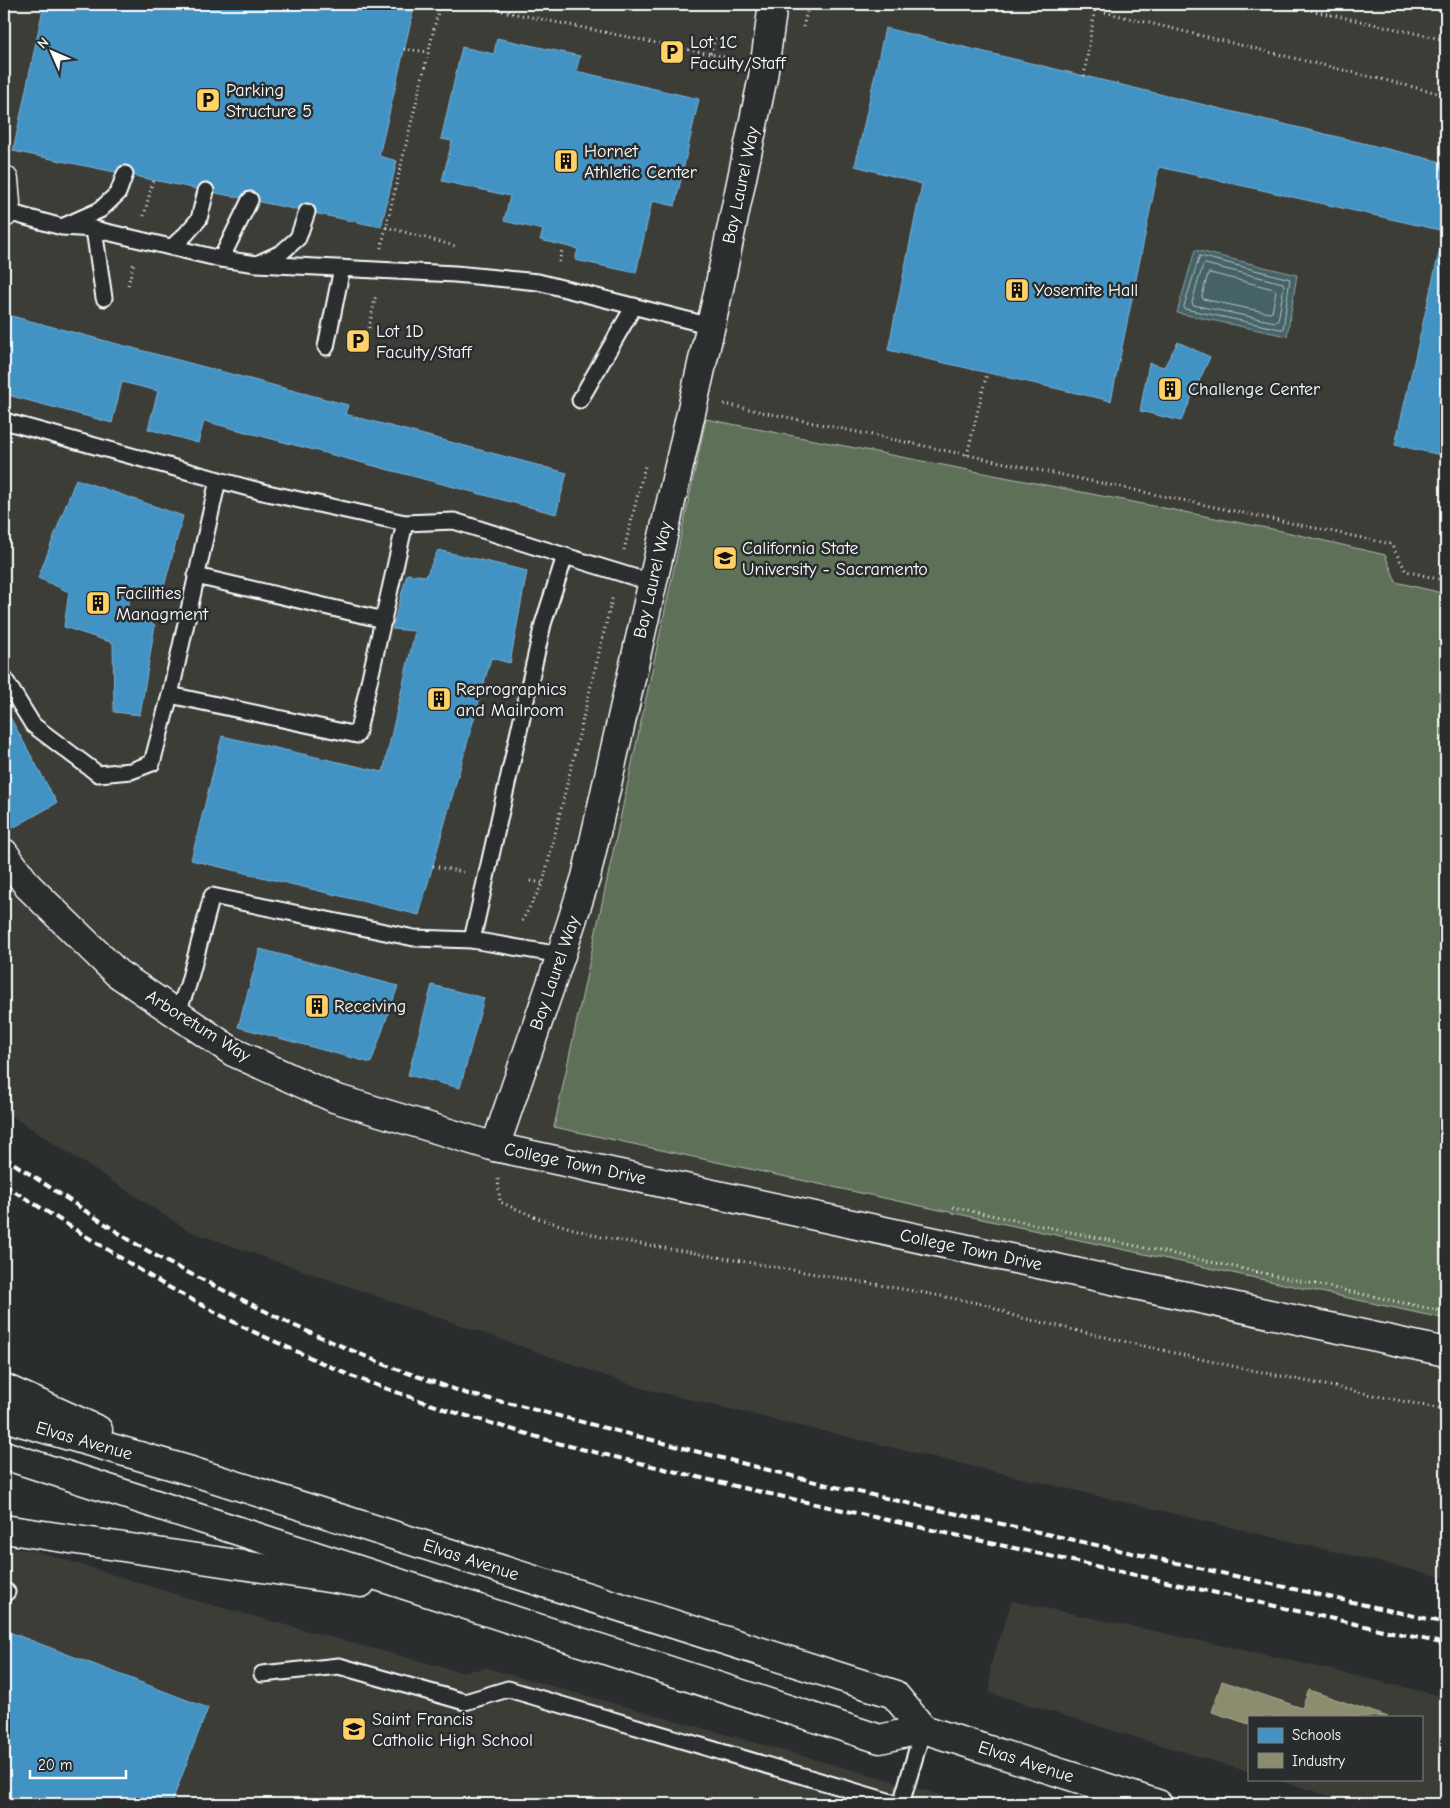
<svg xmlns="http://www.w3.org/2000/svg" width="1450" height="1808" font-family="'Comic Neue',sans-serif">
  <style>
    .built { fill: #3d3c38 }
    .green { fill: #5e7059; stroke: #aeb8ac }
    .water { fill: #456366; stroke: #8fa1a3 }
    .schools { fill: #4393c3; stroke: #7bb3d5 }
    .industry { fill: #8c8c6e; stroke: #aeae9a }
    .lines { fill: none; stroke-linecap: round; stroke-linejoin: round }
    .shore { stroke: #b5c1c2; stroke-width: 1 }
    .service-casing { stroke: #fff; stroke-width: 19 }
    .minor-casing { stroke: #fff; stroke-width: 31 }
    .tertiary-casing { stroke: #fff; stroke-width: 31 }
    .secondary-casing { stroke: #fff; stroke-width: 31 }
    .path { stroke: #fff; stroke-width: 3; stroke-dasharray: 1 4; stroke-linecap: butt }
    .service { stroke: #2a2d2e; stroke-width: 15 }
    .minor { stroke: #2a2d2e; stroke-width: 28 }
    .tertiary { stroke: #2a2d2e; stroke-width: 28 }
    .secondary { stroke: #2a2d2e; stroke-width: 28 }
    .rail { stroke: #fff; stroke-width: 4; stroke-dasharray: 8 4; stroke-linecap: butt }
    .labels { text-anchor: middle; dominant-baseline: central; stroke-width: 5; stroke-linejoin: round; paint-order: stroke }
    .poi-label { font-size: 18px; fill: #fff; stroke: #2a2d2e; text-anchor: start }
    .street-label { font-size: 18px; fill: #fff; stroke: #2a2d2e }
  </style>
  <rect width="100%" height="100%" fill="#2a2d2e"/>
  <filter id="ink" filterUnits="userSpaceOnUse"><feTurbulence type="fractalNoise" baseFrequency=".02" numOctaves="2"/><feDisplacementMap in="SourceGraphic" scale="10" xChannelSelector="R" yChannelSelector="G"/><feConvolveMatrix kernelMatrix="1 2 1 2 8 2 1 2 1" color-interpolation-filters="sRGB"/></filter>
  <g filter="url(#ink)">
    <g class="built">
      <polygon points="4,4 1446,4 1446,1578 641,1388 189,1231 4,1111"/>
      <polygon points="4,1547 40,1552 201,1602 460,1672 487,1668 907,1785 968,1804 4,1804"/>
      <polygon points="1012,1601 1276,1657 1446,1697 1446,1804 1356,1804 1274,1779 1421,1779 1421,1717 1249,1717 1249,1772 990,1693 990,1667"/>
    </g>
    <polygon class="green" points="706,419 1282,531 1385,555 1396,582 1446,594 1446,1319 554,1127"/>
    <polygon class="water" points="1195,250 1297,275 1287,336 1177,313"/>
    <g class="schools">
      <polygon points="44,4 415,4 379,156 397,161 381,227 13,151"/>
      <polygon points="885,28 1446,163 1446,456 1395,445 1444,231 1159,167 1111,401 888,350 922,184 855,166"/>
      <polygon points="497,38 580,56 576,71 699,99 675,206 652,201 636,273 575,260 578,249 540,240 543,230 504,221 510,196 442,181 452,141 441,139 462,47 494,54"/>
      <polygon points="4,314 348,405 345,414 567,473 556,514 204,421 198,443 148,429 158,391 122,382 112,423 4,394"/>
      <polygon points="1178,342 1210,357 1181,421 1140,411 1149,363 1164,367"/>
      <polygon points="76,479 183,516 162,594 135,584 126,611 155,625 140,715 114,712 113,643 64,627 69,592 38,578"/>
      <polygon points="438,550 527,571 510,663 491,658 419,915 191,860 222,736 383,772 415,631 392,629 407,574 426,576"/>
      <polygon points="4,706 57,803 11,829 4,816"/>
      <polygon points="260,949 398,986 371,1063 238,1027"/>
      <polygon points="432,985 484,998 460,1088 408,1075"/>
      <polygon points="4,1630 208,1708 171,1804 22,1804 4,1797"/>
    </g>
    <polygon class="industry" points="1222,1681 1302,1708 1309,1690 1388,1717 1249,1717 1249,1724 1212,1712"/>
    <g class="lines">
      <g class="shore">
        <polygon points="1200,256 1290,279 1283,329 1280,329 1185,309 1184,307"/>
        <polygon points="1205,264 1283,283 1284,286 1278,321 1275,322 1193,305 1192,302 1203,265"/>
        <polygon points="1210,273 1274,289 1276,291 1272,312 1269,313 1203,299 1202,296 1208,274"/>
      </g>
      <defs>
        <g id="service">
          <polyline points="4,211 62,227 94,229 221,259 257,264 455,274 538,282 711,326"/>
          <polyline points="64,226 100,210 118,193 125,174"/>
          <polyline points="94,229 104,298"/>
          <polyline points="172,247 186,234 199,219 206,191"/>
          <polyline points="221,259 250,200"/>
          <polyline points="261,262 281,253 298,238 307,212"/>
          <polyline points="326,347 342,268"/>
          <polyline points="580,400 634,306"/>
          <polyline points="4,421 263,492 405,523 454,521 565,556"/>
          <polyline points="196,576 384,620"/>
          <polyline points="4,678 33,725 98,774 131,771 152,763 170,695 218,480"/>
          <polyline points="170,695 357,735 405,523"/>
          <polyline points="561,955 472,940 543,624 565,556 653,583"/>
          <polyline points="177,1014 188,985 212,896 414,938 472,940"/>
          <polyline points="4,1591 7,1592"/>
          <polyline points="262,1674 339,1666 465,1702 508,1689 898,1804"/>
          <polyline points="901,1804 923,1729"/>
        </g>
        <polyline id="minor" points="495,1147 561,955 586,877 717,298 763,77 773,4"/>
        <g id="tertiary">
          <polyline points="4,180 6,203 4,213"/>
          <polyline points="4,853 28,886 117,973 233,1052 334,1098 495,1147 1446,1352"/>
        </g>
        <g id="secondary">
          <polyline points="4,1388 98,1430"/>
          <polyline points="4,1417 191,1471 894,1694 923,1729"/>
          <polyline points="4,1455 880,1739 923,1729 1158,1804"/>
          <polyline points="4,1529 361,1583"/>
        </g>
      </defs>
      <use href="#service" class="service-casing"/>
      <use href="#minor" class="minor-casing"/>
      <use href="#tertiary" class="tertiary-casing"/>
      <use href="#secondary" class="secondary-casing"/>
      <g class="path">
        <polyline points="427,4 439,7"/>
        <polyline points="468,4 710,54"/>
        <polyline points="1071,4 1446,95"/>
        <polyline points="1282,4 1446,40"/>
        <polyline points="803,27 809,4"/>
        <polyline points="715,38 710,54 724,57 722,64 733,68"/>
        <polyline points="404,49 428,52"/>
        <polyline points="1084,76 1095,9"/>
        <polyline points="144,216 153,180"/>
        <polyline points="386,227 455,246"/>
        <polyline points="381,248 440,4"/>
        <polyline points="559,262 562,250"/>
        <polyline points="128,285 134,262"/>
        <polyline points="369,328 376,294"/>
        <polyline points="724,404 1391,544 1406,571 1446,581"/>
        <polyline points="967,455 987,373"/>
        <polyline points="624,550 645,466"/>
        <polyline points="433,866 463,872"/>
        <polyline points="531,881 543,883"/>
        <polyline points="522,921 543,883 613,595"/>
        <polyline points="498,1179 500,1202 540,1219 601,1237 914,1291 988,1305 1014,1316 1218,1363 1446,1410"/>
        <polyline points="953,1207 1446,1312"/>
      </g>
      <use href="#service" class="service"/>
      <use href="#minor" class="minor"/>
      <use href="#tertiary" class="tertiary"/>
      <use href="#secondary" class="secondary"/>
      <g class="rail">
        <polyline points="4,1157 131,1241 165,1261 295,1326 388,1366 468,1394 516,1405 827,1485 1446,1623"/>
        <polyline points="4,1185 161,1283 243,1327 351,1376 447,1410 561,1444 739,1487 1446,1644"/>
      </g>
    </g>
  </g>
  <defs>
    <symbol id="parking-square" viewBox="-11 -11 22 22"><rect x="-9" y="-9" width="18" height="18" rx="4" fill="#ffd166" stroke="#2a2d2e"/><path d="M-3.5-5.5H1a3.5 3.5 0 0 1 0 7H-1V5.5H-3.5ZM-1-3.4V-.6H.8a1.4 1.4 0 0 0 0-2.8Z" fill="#111"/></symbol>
    <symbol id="building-square" viewBox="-11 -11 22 22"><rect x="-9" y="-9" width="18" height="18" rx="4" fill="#ffd166" stroke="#2a2d2e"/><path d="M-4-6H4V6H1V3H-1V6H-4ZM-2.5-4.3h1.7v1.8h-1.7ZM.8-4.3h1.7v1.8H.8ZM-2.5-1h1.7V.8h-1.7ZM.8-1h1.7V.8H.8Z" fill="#111"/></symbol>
    <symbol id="university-square" viewBox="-11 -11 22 22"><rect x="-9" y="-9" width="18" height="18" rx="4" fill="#ffd166" stroke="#2a2d2e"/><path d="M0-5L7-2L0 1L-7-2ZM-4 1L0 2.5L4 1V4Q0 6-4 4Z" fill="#111"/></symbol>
    <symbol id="school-square" viewBox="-11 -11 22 22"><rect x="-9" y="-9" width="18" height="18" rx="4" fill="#ffd166" stroke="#2a2d2e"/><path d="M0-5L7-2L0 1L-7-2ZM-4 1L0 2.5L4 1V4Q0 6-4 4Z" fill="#111"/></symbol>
  </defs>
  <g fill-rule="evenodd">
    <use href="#parking-square" x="658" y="38" width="28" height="28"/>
    <use href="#parking-square" x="194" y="86" width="28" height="28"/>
    <use href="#building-square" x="552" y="147" width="28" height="28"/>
    <use href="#building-square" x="1003" y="276" width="28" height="28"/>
    <use href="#parking-square" x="344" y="327" width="28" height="28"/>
    <use href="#building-square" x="1156" y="375" width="28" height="28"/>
    <use href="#university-square" x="711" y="544" width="28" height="28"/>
    <use href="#building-square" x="84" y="589" width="28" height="28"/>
    <use href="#building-square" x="425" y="685" width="28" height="28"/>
    <use href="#building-square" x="303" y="992" width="28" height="28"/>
    <use href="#school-square" x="340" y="1715" width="28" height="28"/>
  </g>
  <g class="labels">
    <g class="poi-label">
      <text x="690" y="42">Lot 1C<tspan x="690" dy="21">Faculty/Staff</tspan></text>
      <text x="226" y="90">Parking<tspan x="226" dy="21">Structure 5</tspan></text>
      <text x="584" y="151">Hornet<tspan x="584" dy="21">Athletic Center</tspan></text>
      <text x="1034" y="290">Yosemite Hall</text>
      <text x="376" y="331">Lot 1D<tspan x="376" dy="21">Faculty/Staff</tspan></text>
      <text x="1188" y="389">Challenge Center</text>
      <text x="742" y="548">California State<tspan x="742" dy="21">University - Sacramento</tspan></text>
      <text x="116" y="593">Facilities<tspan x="116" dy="21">Managment</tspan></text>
      <text x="456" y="689">Reprographics<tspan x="456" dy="21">and Mailroom</tspan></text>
      <text x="334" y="1006">Receiving</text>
      <text x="372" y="1719">Saint Francis<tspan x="372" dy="21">Catholic High School</tspan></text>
    </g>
    <g class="street-label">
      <text transform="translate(741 185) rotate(-78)">Bay Laurel Way</text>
      <text transform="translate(653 580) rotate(-77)">Bay Laurel Way</text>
      <text transform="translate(555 973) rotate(-71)">Bay Laurel Way</text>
      <text transform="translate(198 1026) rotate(32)">Arboretum Way</text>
      <text transform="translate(575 1164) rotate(12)">College Town Drive</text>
      <text transform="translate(971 1250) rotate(12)">College Town Drive</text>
      <text transform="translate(84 1441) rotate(16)">Elvas Avenue</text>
      <text transform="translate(471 1560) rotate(18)">Elvas Avenue</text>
      <text transform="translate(1026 1762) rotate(18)">Elvas Avenue</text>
    </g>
  </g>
  <rect width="1450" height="1808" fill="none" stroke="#2a2d2e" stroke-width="20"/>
  <rect x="10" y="10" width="1430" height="1788" fill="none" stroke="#fff" stroke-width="2" filter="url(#ink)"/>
  <rect x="1248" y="1716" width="175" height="65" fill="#2a2d2e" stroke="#7f8182"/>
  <rect x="1258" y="1728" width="25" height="15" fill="#4393c3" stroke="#7f8182"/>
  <text x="1292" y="1740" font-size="15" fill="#ffffff">Schools</text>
  <rect x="1258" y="1753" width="25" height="15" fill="#8c8c6e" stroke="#7f8182"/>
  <text x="1292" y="1766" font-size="15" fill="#ffffff">Industry</text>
  <g transform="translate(52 52) rotate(315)" stroke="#2a2d2e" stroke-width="4" paint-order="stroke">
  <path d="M0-4L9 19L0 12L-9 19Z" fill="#ffffff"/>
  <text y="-8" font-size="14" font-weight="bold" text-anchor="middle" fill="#ffffff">N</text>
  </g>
  <path d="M30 1770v8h96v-8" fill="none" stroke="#ffffff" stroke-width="2.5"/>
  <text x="38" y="1770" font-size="15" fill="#ffffff" stroke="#2a2d2e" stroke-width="4" paint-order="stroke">20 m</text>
</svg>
